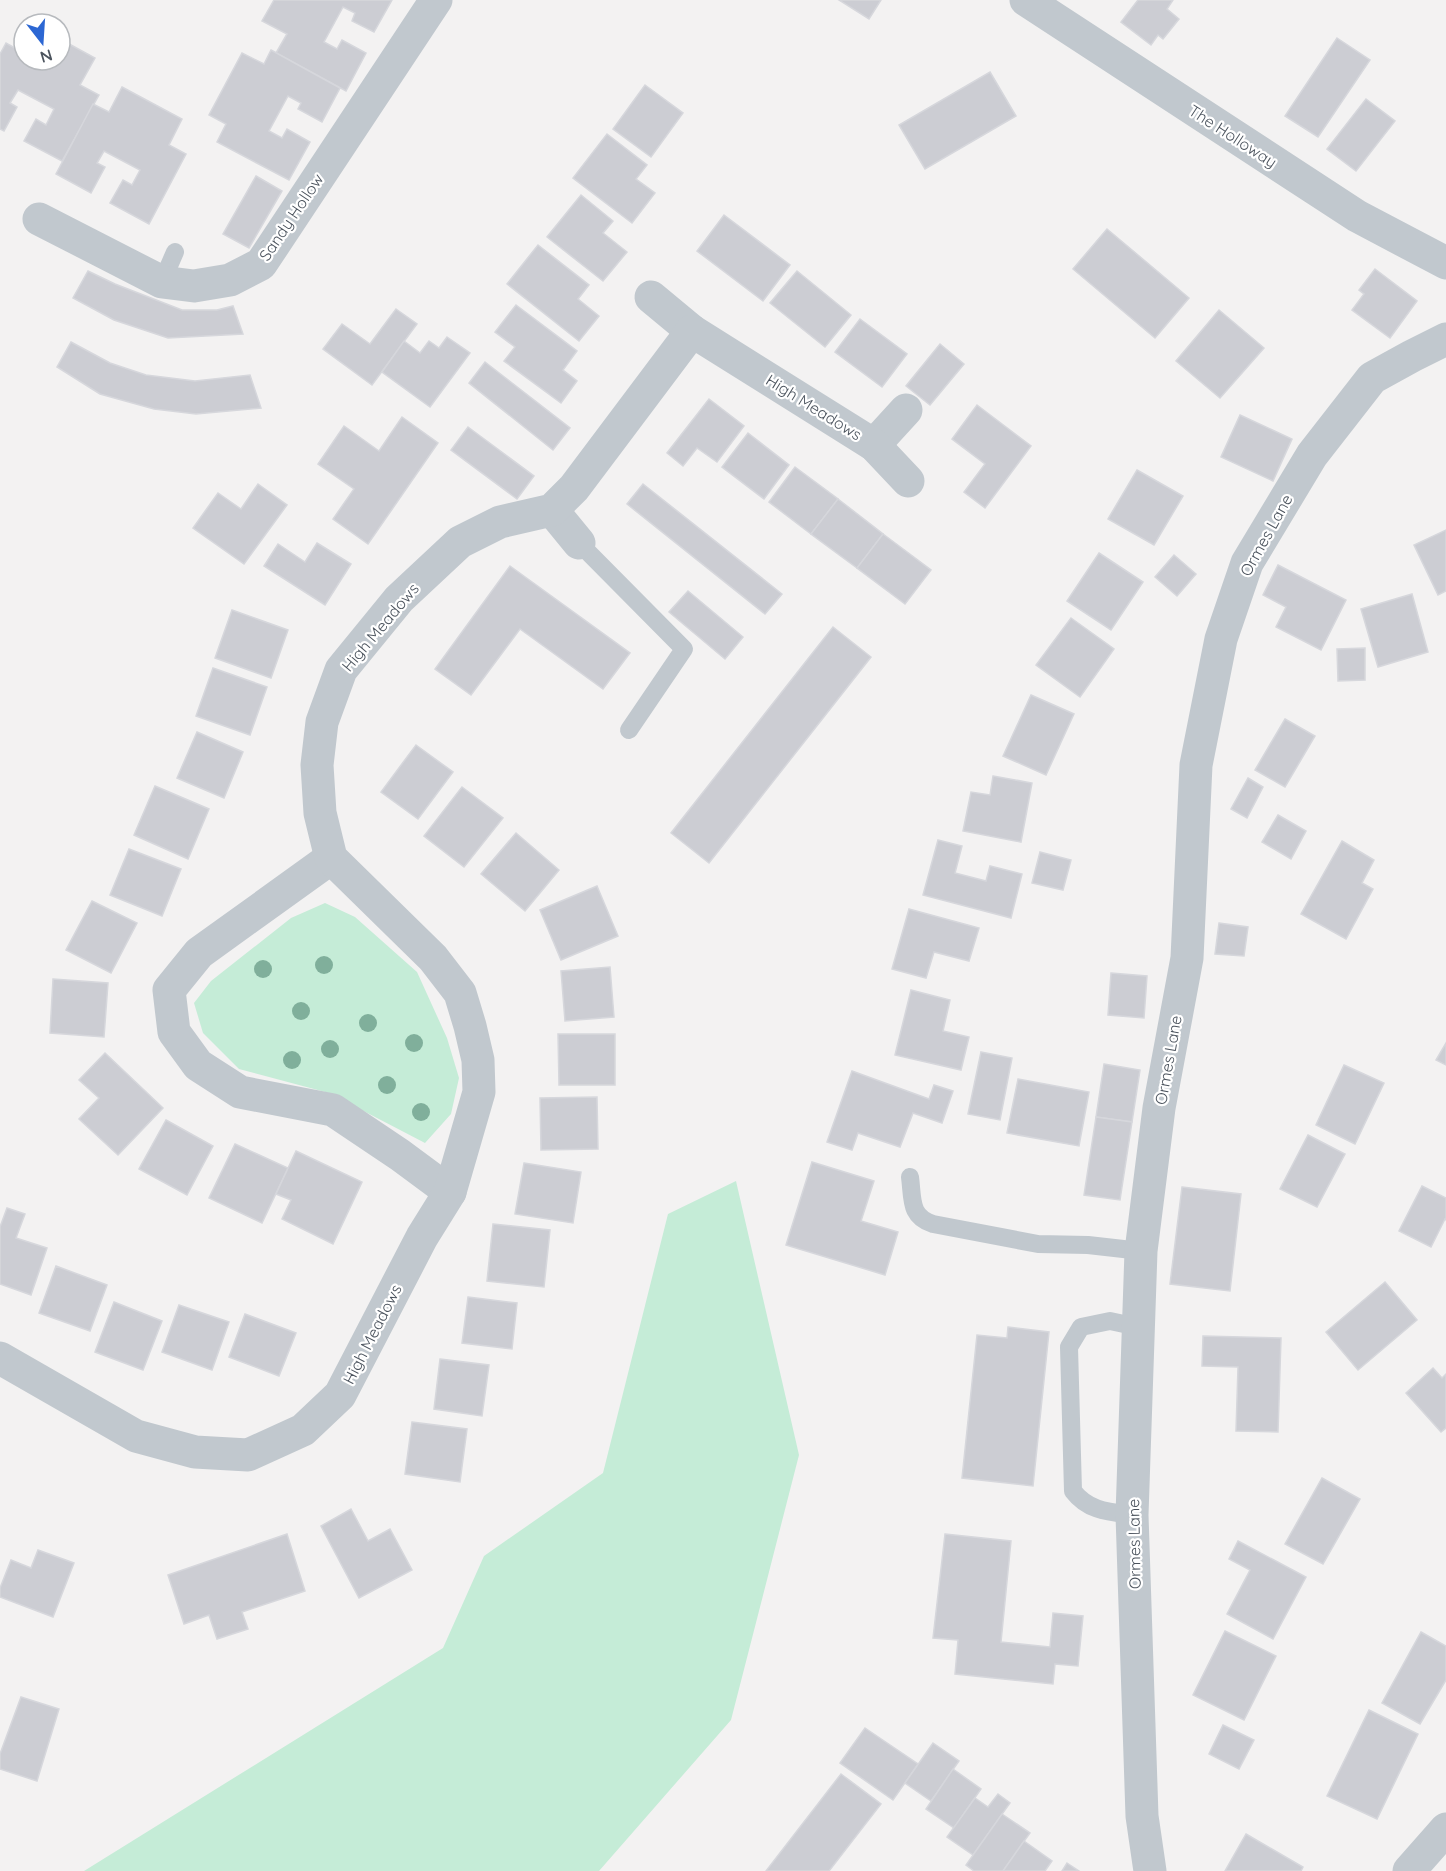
<svg xmlns="http://www.w3.org/2000/svg" width="1446" height="1871" font-family="Quicksand,sans-serif">
  <style>
    .green { fill: #c5ecd7 }
    .building { fill: #cccdd3; stroke: #d6d7dc; stroke-width: 1.5 }
    .lines { fill: none; stroke-linecap: round; stroke-linejoin: round }
    .service { stroke: #c1c8ce; stroke-width: 18 }
    .minor { stroke: #c1c8ce; stroke-width: 33 }
    .tertiary { stroke: #c1c8ce; stroke-width: 33 }
    .tree { fill: #80af9b }
    .labels { text-anchor: middle; dominant-baseline: central; stroke-width: 4.5; stroke-linejoin: round; paint-order: stroke }
    .street-label { font-size: 16px; fill: #4b535d; stroke: #fff }
  </style>
  <rect width="100%" height="100%" fill="#f3f2f2"/>
  <g class="green">
    <polygon points="325,903 355,917 417,972 447,1038 459,1078 451,1114 425,1143 329,1093 239,1069 203,1033 194,1003 211,981 291,918"/>
    <polygon points="736,1181 799,1455 731,1720 599,1871 84,1871 443,1648 484,1556 603,1473 668,1214"/>
  </g>
  <g class="building">
    <polygon points="274,0 392,0 374,32 352,21 355,13 343,7 324,42 337,49 342,40 366,53 346,91 276,53 287,34 262,21"/>
    <polygon points="839,0 881,0 869,19"/>
    <polygon points="1138,0 1173,0 1167,9 1179,19 1163,39 1158,35 1151,45 1121,22"/>
    <polygon points="1337,38 1370,60 1318,137 1285,116"/>
    <polygon points="60,39 95,58 80,85 99,95 62,161 24,141 36,119 46,125 54,109 18,90 10,103 17,107 4,131 0,129 0,54 6,43 22,52 24,49 24,60 60,60"/>
    <polygon points="271,50 340,88 322,122 298,109 301,103 288,96 269,131 282,138 287,129 310,142 289,180 217,142 226,124 209,115 242,53 264,64"/>
    <polygon points="990,72 1016,116 925,169 899,125"/>
    <polygon points="645,85 683,113 651,157 613,129"/>
    <polygon points="122,87 182,119 169,145 186,154 149,224 110,203 123,180 132,185 140,170 104,151 97,163 105,167 91,193 56,174 93,104 109,112"/>
    <polygon points="1366,99 1395,121 1356,171 1327,149"/>
    <polygon points="607,134 647,165 636,179 655,193 632,223 573,178"/>
    <polygon points="256,176 282,191 249,248 223,234"/>
    <polygon points="581,195 613,221 603,233 627,252 603,281 547,237"/>
    <polygon points="724,215 790,265 763,301 697,251"/>
    <polygon points="1107,229 1189,298 1155,338 1073,269"/>
    <polygon points="538,245 589,285 578,299 599,316 579,341 507,284"/>
    <polygon points="1375,269 1417,301 1390,338 1352,310 1364,294 1359,290"/>
    <polygon points="88,271 115,284 182,310 217,310 233,306 243,334 168,338 114,320 73,298"/>
    <polygon points="797,271 851,315 825,347 770,303"/>
    <polygon points="516,305 577,351 563,370 577,381 561,403 504,361 515,347 495,332"/>
    <polygon points="396,309 417,324 372,385 323,349 342,324 370,344"/>
    <polygon points="1219,310 1264,348 1220,398 1176,361"/>
    <polygon points="860,319 907,354 882,387 835,352"/>
    <polygon points="447,337 470,353 430,407 382,372 404,341 420,353 429,341 439,348"/>
    <polygon points="71,342 110,363 146,375 195,381 250,375 261,408 196,414 154,409 100,394 57,367"/>
    <polygon points="940,344 964,364 930,405 906,386"/>
    <polygon points="485,362 570,428 553,450 469,383"/>
    <polygon points="709,399 744,426 717,462 697,448 683,466 667,453"/>
    <polygon points="977,405 1031,446 985,508 964,492 985,464 952,439"/>
    <polygon points="1240,415 1292,439 1273,481 1221,457"/>
    <polygon points="402,417 438,443 368,544 333,519 354,489 318,464 344,426 379,451"/>
    <polygon points="468,427 534,476 517,499 451,450"/>
    <polygon points="748,433 789,465 764,499 722,467"/>
    <polygon points="795,467 838,499 811,534 769,502"/>
    <polygon points="1137,470 1183,496 1154,545 1108,519"/>
    <polygon points="258,484 287,505 244,564 193,528 218,493 241,509"/>
    <polygon points="643,484 782,594 765,614 627,504"/>
    <polygon points="838,499 883,534 857,568 811,534"/>
    <polygon points="1446,530 1446,591 1438,595 1414,545"/>
    <polygon points="883,534 931,570 905,604 857,568"/>
    <polygon points="317,543 351,564 325,605 264,566 278,544 305,562"/>
    <polygon points="1099,553 1143,582 1111,630 1067,601"/>
    <polygon points="1174,555 1196,574 1177,596 1155,577"/>
    <polygon points="1278,565 1346,600 1321,650 1276,627 1286,607 1263,595"/>
    <polygon points="510,566 630,653 603,689 520,629 471,695 435,669"/>
    <polygon points="688,591 743,637 725,659 669,612"/>
    <polygon points="1412,594 1428,652 1378,667 1361,609"/>
    <polygon points="232,610 288,630 271,678 215,658"/>
    <polygon points="1071,618 1114,649 1080,697 1036,665"/>
    <polygon points="833,627 871,657 709,863 671,833"/>
    <polygon points="1365,648 1365,680 1338,681 1337,649"/>
    <polygon points="213,668 267,687 250,735 196,716"/>
    <polygon points="1031,695 1074,714 1046,775 1003,756"/>
    <polygon points="1285,719 1315,736 1285,787 1255,770"/>
    <polygon points="197,732 243,752 224,798 177,778"/>
    <polygon points="416,745 453,772 418,819 381,792"/>
    <polygon points="993,776 1032,783 1021,842 963,831 971,792 990,795"/>
    <polygon points="1248,778 1263,787 1247,818 1231,809"/>
    <polygon points="155,786 209,809 188,859 134,835"/>
    <polygon points="462,787 503,818 464,867 424,836"/>
    <polygon points="1278,815 1306,831 1291,859 1262,842"/>
    <polygon points="516,833 559,870 525,911 481,874"/>
    <polygon points="938,840 962,846 955,873 986,881 990,866 1022,874 1011,918 923,895"/>
    <polygon points="1342,841 1374,860 1362,883 1373,889 1346,939 1301,914"/>
    <polygon points="129,849 181,869 162,916 110,895"/>
    <polygon points="1040,852 1071,860 1063,890 1032,883"/>
    <polygon points="597,886 618,936 561,960 540,910"/>
    <polygon points="92,901 137,923 111,973 66,950"/>
    <polygon points="909,909 979,928 969,961 934,952 926,978 892,969"/>
    <polygon points="1219,923 1248,927 1244,956 1215,954"/>
    <polygon points="610,967 614,1017 565,1021 561,971"/>
    <polygon points="1111,973 1147,976 1144,1018 1108,1015"/>
    <polygon points="53,979 108,983 104,1037 50,1033"/>
    <polygon points="911,990 950,1000 943,1031 969,1037 961,1070 895,1055"/>
    <polygon points="558,1034 615,1034 615,1085 559,1085"/>
    <polygon points="1446,1043 1446,1065 1436,1060"/>
    <polygon points="981,1052 1012,1058 1000,1120 968,1114"/>
    <polygon points="105,1053 163,1108 118,1155 79,1119 99,1098 79,1080"/>
    <polygon points="1104,1064 1140,1070 1132,1122 1096,1117"/>
    <polygon points="1344,1065 1384,1083 1355,1144 1316,1125"/>
    <polygon points="852,1071 929,1099 934,1085 953,1091 942,1123 913,1113 900,1147 858,1133 852,1150 827,1142"/>
    <polygon points="1018,1079 1089,1092 1079,1146 1007,1133"/>
    <polygon points="597,1097 598,1149 541,1150 540,1098"/>
    <polygon points="1096,1117 1132,1122 1120,1200 1084,1195"/>
    <polygon points="166,1120 213,1146 187,1195 139,1169"/>
    <polygon points="1308,1135 1345,1154 1317,1207 1280,1189"/>
    <polygon points="235,1144 288,1168 262,1223 209,1198"/>
    <polygon points="296,1151 362,1182 333,1244 282,1219 291,1200 276,1194"/>
    <polygon points="812,1162 874,1181 861,1221 898,1232 885,1275 786,1245"/>
    <polygon points="524,1163 581,1172 573,1223 515,1214"/>
    <polygon points="1422,1186 1446,1198 1446,1220 1445,1219 1431,1247 1399,1231"/>
    <polygon points="1182,1187 1241,1194 1230,1291 1170,1284"/>
    <polygon points="7,1208 25,1214 16,1238 47,1248 31,1295 0,1284 0,1227"/>
    <polygon points="493,1224 550,1230 544,1287 487,1281"/>
    <polygon points="56,1266 107,1285 90,1331 39,1313"/>
    <polygon points="1385,1282 1417,1320 1358,1370 1326,1332"/>
    <polygon points="468,1297 517,1303 512,1349 462,1343"/>
    <polygon points="114,1302 162,1321 143,1370 95,1352"/>
    <polygon points="179,1305 229,1322 212,1370 162,1352"/>
    <polygon points="245,1314 296,1333 279,1376 229,1357"/>
    <polygon points="1008,1327 1049,1332 1033,1486 962,1478 977,1335 1007,1338"/>
    <polygon points="1203,1336 1281,1338 1278,1432 1236,1431 1238,1367 1202,1366"/>
    <polygon points="440,1359 489,1365 482,1416 434,1409"/>
    <polygon points="1433,1368 1442,1378 1446,1374 1446,1428 1441,1432 1406,1393"/>
    <polygon points="412,1422 467,1429 460,1482 405,1474"/>
    <polygon points="1322,1478 1360,1499 1323,1564 1285,1544"/>
    <polygon points="351,1509 368,1541 390,1529 412,1570 359,1598 321,1526"/>
    <polygon points="287,1534 305,1591 242,1612 248,1629 217,1639 209,1615 184,1624 168,1575"/>
    <polygon points="945,1534 1011,1541 1001,1642 1050,1647 1053,1613 1083,1616 1078,1666 1055,1664 1053,1684 955,1674 958,1640 933,1638"/>
    <polygon points="1238,1541 1306,1577 1273,1639 1227,1614 1250,1570 1229,1559"/>
    <polygon points="38,1550 74,1563 53,1617 0,1597 0,1588 11,1560 31,1568"/>
    <polygon points="1225,1631 1276,1656 1244,1720 1193,1695"/>
    <polygon points="1421,1632 1446,1646 1446,1680 1420,1724 1382,1703"/>
    <polygon points="21,1697 59,1709 37,1781 0,1769 0,1754"/>
    <polygon points="1369,1710 1418,1734 1377,1819 1327,1796"/>
    <polygon points="1223,1725 1254,1740 1239,1769 1209,1754"/>
    <polygon points="865,1728 918,1764 893,1800 840,1763"/>
    <polygon points="933,1743 959,1761 931,1801 905,1783"/>
    <polygon points="953,1769 981,1789 954,1828 926,1809"/>
    <polygon points="841,1774 881,1804 829,1871 766,1871"/>
    <polygon points="998,1794 1010,1803 973,1855 947,1837 975,1798 988,1807"/>
    <polygon points="1002,1814 1030,1833 1003,1871 974,1871 966,1865"/>
    <polygon points="1246,1834 1303,1867 1301,1871 1225,1871"/>
    <polygon points="1024,1841 1052,1861 1045,1871 1003,1871"/>
    <polygon points="1067,1863 1079,1871 1062,1871"/>
  </g>
  <g class="lines">
    <g class="service">
      <polyline points="162,282 175,252"/>
      <polyline points="579,543 684,649 629,730"/>
      <path d="M910 1177C913 1199 909 1216 933 1224L1038 1244 1088 1245 1141 1251"/>
      <path d="M1132 1515C1109 1512 1088 1511 1073 1491L1069 1347 1081 1327 1110 1321 1138 1327"/>
    </g>
    <g class="minor">
      <polyline points="1026,0 1357,216 1446,263"/>
      <polyline points="39,219 162,282 194,286 230,280 261,264 436,0"/>
      <polyline points="651,297 692,331"/>
      <polyline points="874,445 906,410"/>
      <polyline points="552,510 579,543"/>
      <polyline points="331,858 199,953 169,990 174,1032 198,1065 240,1092 333,1110 400,1155 450,1192"/>
      <polyline points="0,1358 136,1436 195,1452 248,1455 303,1430 340,1395 422,1237 450,1192 479,1092 478,1060 470,1026 460,993 433,958 331,858 320,813 317,765 322,722 341,670 399,599 460,542 500,522 552,510 574,488 692,331 874,445 908,481"/>
      <polyline points="1150,1871 1142,1816 1132,1515 1141,1251 1159,1108 1187,958 1196,765 1221,639 1247,563 1312,455 1372,378 1412,356 1446,339"/>
    </g>
    <polyline class="tertiary" points="1409,1871 1446,1829"/>
  </g>
  <g class="tree">
    <circle cx="324" cy="965" r="9"/>
    <circle cx="263" cy="969" r="9"/>
    <circle cx="301" cy="1011" r="9"/>
    <circle cx="368" cy="1023" r="9"/>
    <circle cx="414" cy="1043" r="9"/>
    <circle cx="330" cy="1049" r="9"/>
    <circle cx="292" cy="1060" r="9"/>
    <circle cx="387" cy="1085" r="9"/>
    <circle cx="421" cy="1112" r="9"/>
  </g>
  <g class="labels">
    <g class="street-label">
      <text transform="translate(1233 136) rotate(33)">The Holloway</text>
      <text transform="translate(291 217) rotate(-56)">Sandy Hollow</text>
      <text transform="translate(814 407) rotate(32)">High Meadows</text>
      <text transform="translate(1266 535) rotate(-61)">Ormes Lane</text>
      <text transform="translate(380 627) rotate(-50)">High Meadows</text>
      <text transform="translate(1168 1060) rotate(-80)">Ormes Lane</text>
      <text transform="translate(372 1334) rotate(-63)">High Meadows</text>
      <text transform="translate(1134 1544) rotate(-91)">Ormes Lane</text>
    </g>
  </g>
  <g transform="translate(42 42) rotate(163)"><circle r="28" fill="#ffffff" stroke="#b7babe" stroke-width="1.5"/>
  <path d="M0-4.5L10 22L0 15L-10 22Z" fill="#2c67d3"/>
  <text y="-9" font-size="16" font-weight="bold" text-anchor="middle" fill="#4b535d">N</text>
  </g>
</svg>
